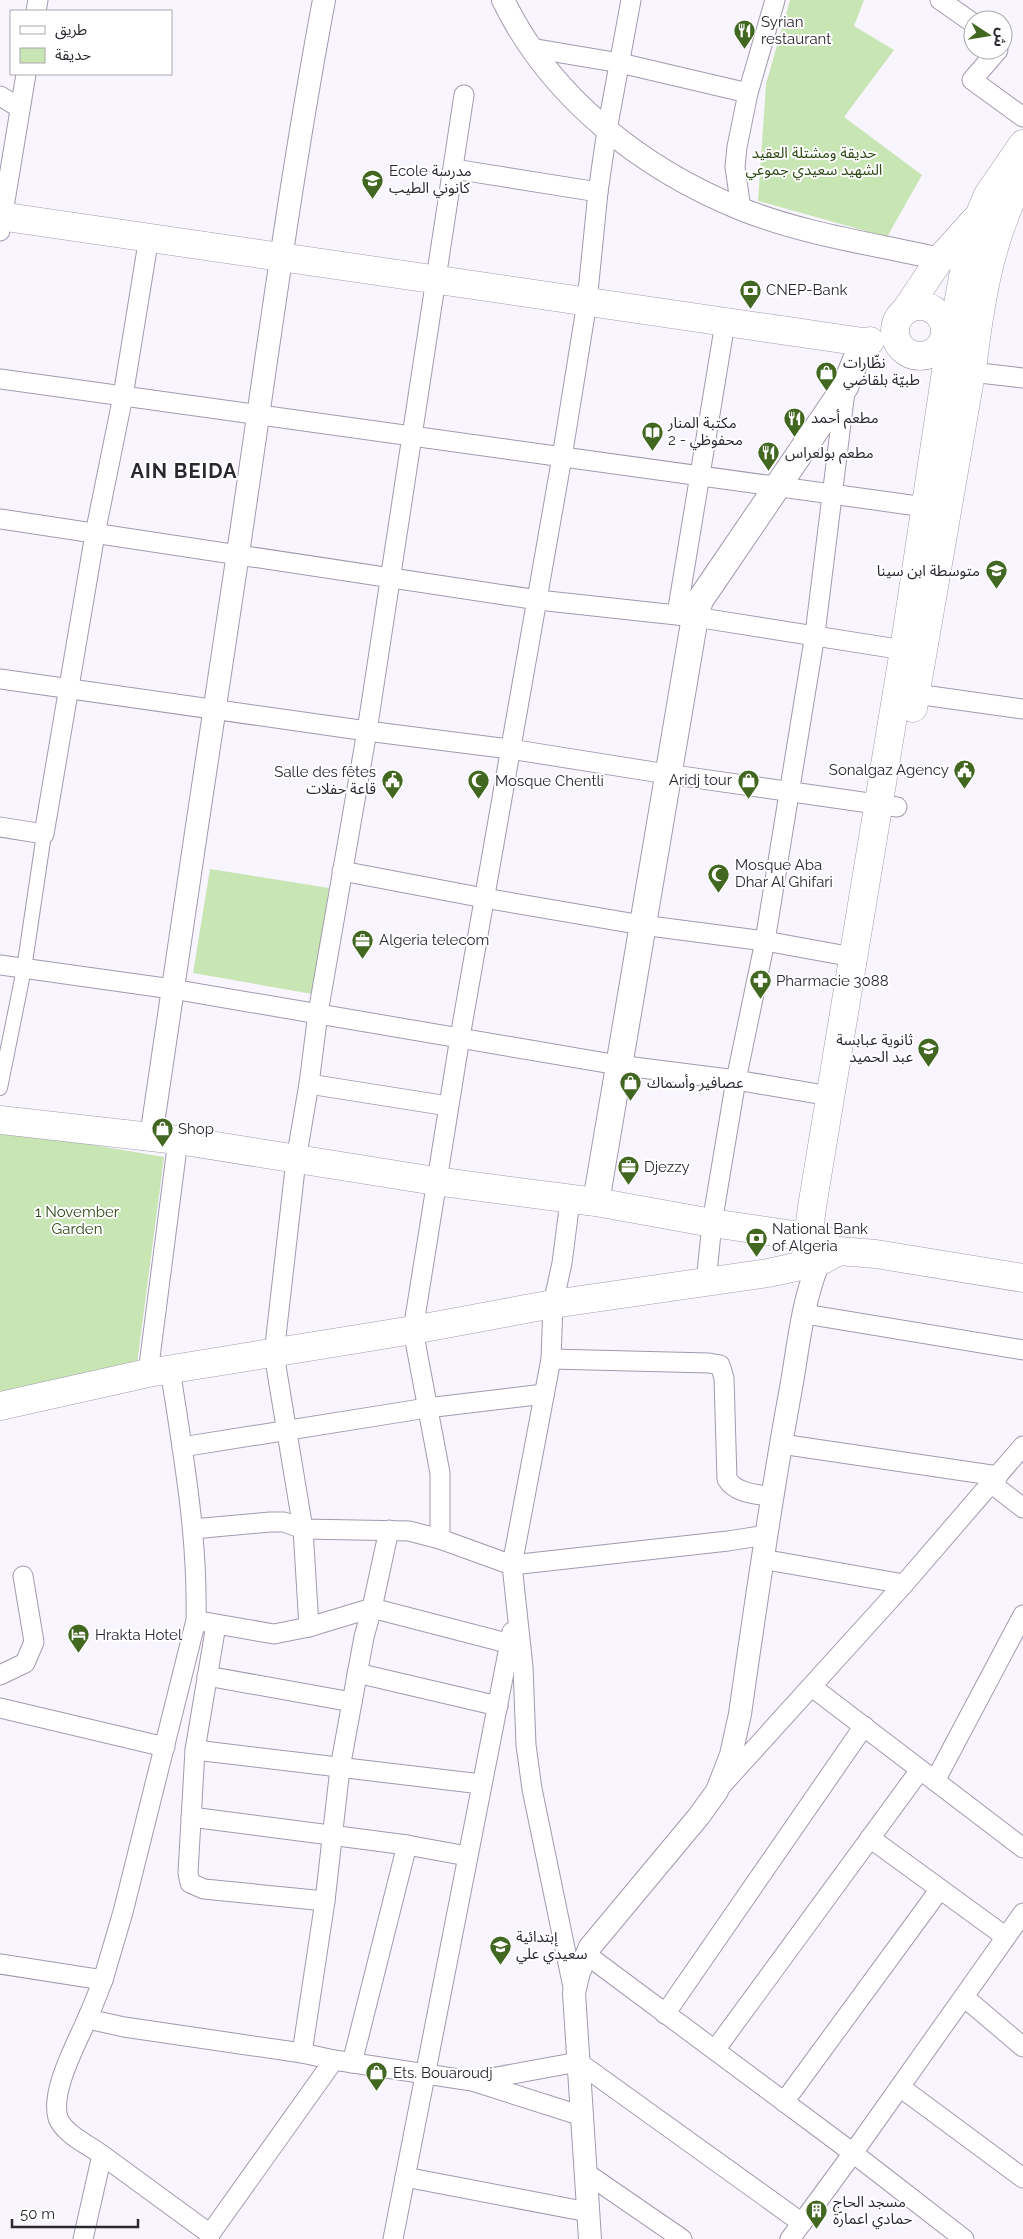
<svg xmlns="http://www.w3.org/2000/svg" width="1023" height="2239" font-family="Raleway,'Noto Sans Arabic',sans-serif">
  <style>
    .green { fill: #c8e5b4 }
    .lines { fill: none; stroke-linecap: round; stroke-linejoin: round }
    .pedestrian-casing { stroke: #a399af; stroke-width: 16 }
    .minor-casing { stroke: #a399af; stroke-width: 21 }
    .tertiary-casing { stroke: #a399af; stroke-width: 24 }
    .secondary-casing { stroke: #a399af; stroke-width: 28 }
    .primary-casing { stroke: #a399af; stroke-width: 29 }
    .pedestrian { stroke: #fff; stroke-width: 14 }
    .minor { stroke: #fff; stroke-width: 19 }
    .tertiary { stroke: #fff; stroke-width: 22 }
    .secondary { stroke: #fff; stroke-width: 26 }
    .primary { stroke: #fff; stroke-width: 28 }
    .labels { text-anchor: middle; dominant-baseline: central; stroke-width: 4; stroke-linejoin: round; paint-order: stroke }
    .poi-label { font-size: 15px; fill: #2b2830; stroke: #fff; text-anchor: start }
    .park-label { font-size: 15px; fill: #2d4914; stroke: #fff }
    .district-label { font-size: 20px; font-weight: bold; letter-spacing: 1px; fill: #2b2830; stroke: #fff }
  </style>
  <rect width="100%" height="100%" fill="#f9f5fe"/>
  <g class="green">
    <polygon points="790,0 864,0 854,26 894,50 844,117 922,175 887,237 758,201 766,84"/>
    <polygon points="210,869 329,888 312,994 193,973"/>
    <polygon points="0,1129 164,1157 137,1364 0,1395"/>
  </g>
  <g class="lines">
    <defs>
      <polyline id="pedestrian" points="0,1088 24,969 44,834"/>
      <g id="minor">
        <polyline points="940,0 973,23"/>
        <polyline points="36,11 38,0"/>
        <polyline points="531,48 620,63 748,93"/>
        <polyline points="998,50 972,80 1023,117"/>
        <polyline points="0,96 20,108"/>
        <polyline points="454,169 598,192"/>
        <polyline points="741,209 735,167 737,147 748,93 775,0"/>
        <polyline points="0,231 26,74"/>
        <polyline points="971,372 1023,378"/>
        <polyline points="0,379 925,507"/>
        <polyline points="0,519 538,600 695,617 904,650"/>
        <polyline points="677,614 725,323"/>
        <polyline points="0,679 367,731 510,749 667,774 897,807"/>
        <polyline points="916,694 1023,709"/>
        <polyline points="0,827 44,834 95,534 123,396 149,237"/>
        <polyline points="342,871 484,898 642,925 765,941 853,957"/>
        <polyline points="0,965 172,989 618,1065 736,1080 830,1096"/>
        <polyline points="309,1084 448,1106"/>
        <polyline points="570,1201 562,1263 553,1304 551,1359 512,1565 523,1667 526,1745 532,1789 574,1992"/>
        <polyline points="706,1283 712,1223 736,1080 765,941 815,634 845,391"/>
        <polyline points="805,1314 1023,1350"/>
        <path d="M551 1359 709 1363 720 1365 724 1378 727 1479C736 1494 758 1494 773 1497"/>
        <polyline points="148,1373 178,1140"/>
        <polyline points="781,1444 998,1476"/>
        <polyline points="182,1447 427,1408 544,1394"/>
        <polyline points="992,1484 1023,1508"/>
        <polyline points="193,1529 270,1522 284,1522 303,1529 409,1531 440,1539 512,1565 728,1541 766,1535"/>
        <polyline points="440,1539 440,1473 413,1330 460,1037 562,457 587,302 598,192 607,130 631,0"/>
        <polyline points="762,1559 904,1584"/>
        <polyline points="205,1622 274,1634 309,1627 372,1608 511,1644"/>
        <polyline points="216,1625 195,1750 188,1873 190,1883 204,1889 325,1901"/>
        <polyline points="309,1627 303,1529 274,1354 296,1160 309,1084 318,1013 367,731 464,95"/>
        <polyline points="357,1673 498,1706"/>
        <polyline points="0,1675 25,1663 34,1642 23,1576"/>
        <polyline points="207,1676 352,1702"/>
        <polyline points="812,1687 1023,1848"/>
        <polyline points="0,1708 165,1747"/>
        <polyline points="195,1750 481,1784"/>
        <polyline points="935,1781 1023,1615"/>
        <polyline points="721,1786 904,1584 1023,1446"/>
        <polyline points="191,1817 407,1845"/>
        <polyline points="870,1838 1006,1937"/>
        <polyline points="587,1955 853,2153 964,2239"/>
        <path d="M0 1964 103 1980 123 1912 196 1620C198 1536 183 1453 170 1369"/>
        <polyline points="964,1997 1023,2047"/>
        <polyline points="665,2014 864,1726"/>
        <polyline points="88,2019 124,2027 302,2053 334,2060 472,2081 582,2116"/>
        <polyline points="715,2050 920,1770"/>
        <polyline points="302,2053 325,1901 340,1768 364,1637 372,1608 389,1530"/>
        <polyline points="352,2063 407,1845 467,1856"/>
        <polyline points="475,2081 578,2062 802,2223"/>
        <polyline points="900,2087 1023,2178"/>
        <polyline points="784,2102 940,1889"/>
        <polyline points="102,2155 210,2234"/>
        <polyline points="586,2173 682,2239"/>
        <polyline points="405,2177 588,2212"/>
        <path d="M83 2239 102 2155C89 2145 64 2134 58 2118 50 2091 77 2043 87 2019 93 2006 98 1993 103 1980"/>
        <polyline points="209,2239 210,2234 334,2060"/>
        <polyline points="393,2239 512,1632"/>
        <polyline points="790,2239 853,2153 1023,1913"/>
      </g>
      <g id="tertiary">
        <path d="M503 0C550 97 642 169 741 209 803 234 874 244 940 259"/>
        <path d="M151 1137C178 945 209 752 237 560 265 373 289 186 324 0"/>
        <path d="M590 2239 574 1993 579 1972 590 1947 699 1816 717 1791 731 1755 740 1714C755 1608 770 1503 789 1399 798 1353 801 1304 819 1262"/>
      </g>
      <polyline id="secondary" points="596,1202 695,617 700,600 711,584 845,387 863,342"/>
      <g id="primary">
        <polyline points="0,216 863,342 870,341"/>
        <circle cx="920" cy="331" r="25"/>
        <polyline points="905,311 940,259 974,221"/>
        <path d="M913 708 973 361C981 297 991 234 1023 177"/>
        <polyline points="0,1120 178,1140 435,1181 596,1202 712,1223 808,1237 826,1241"/>
        <polyline points="805,1264 812,1207 904,650 947,365 967,255 974,228 988,195 1023,144"/>
        <polyline points="0,1406 148,1373 413,1330 553,1304 768,1273 819,1262 839,1251 876,1254 1023,1278"/>
      </g>
    </defs>
    <use href="#pedestrian" class="pedestrian-casing"/>
    <use href="#minor" class="minor-casing"/>
    <use href="#tertiary" class="tertiary-casing"/>
    <use href="#secondary" class="secondary-casing"/>
    <use href="#primary" class="primary-casing"/>
    <use href="#pedestrian" class="pedestrian"/>
    <use href="#minor" class="minor"/>
    <use href="#tertiary" class="tertiary"/>
    <use href="#secondary" class="secondary"/>
    <use href="#primary" class="primary"/>
  </g>
  <defs>
    <symbol id="restaurant-pin" viewBox="-11 -11 22 30"><path d="M0 17L-7.5 6A9.5 9.5 0 1 1 7.5 6Z" fill="#426720" stroke="#fff"/><path d="M-5-6h1v4h1v-4h1v4h1v-4h1v5L-1.5 .5V6h-2V.5L-5-1ZM5-6V6H3V1.5H1.5Q1.5-4 5-6Z" fill="#fff"/></symbol>
    <symbol id="school-pin" viewBox="-11 -11 22 30"><path d="M0 17L-7.5 6A9.5 9.5 0 1 1 7.5 6Z" fill="#426720" stroke="#fff"/><path d="M0-5L7-2L0 1L-7-2ZM-4 1L0 2.5L4 1V4Q0 6-4 4Z" fill="#fff"/></symbol>
    <symbol id="bank-pin" viewBox="-11 -11 22 30"><path d="M0 17L-7.5 6A9.5 9.5 0 1 1 7.5 6Z" fill="#426720" stroke="#fff"/><path d="M-6-4H6V4H-6ZM0-2.3a2.3 2.3 0 1 0 0 4.6a2.3 2.3 0 1 0 0-4.6Z" fill="#fff"/></symbol>
    <symbol id="shop-pin" viewBox="-11 -11 22 30"><path d="M0 17L-7.5 6A9.5 9.5 0 1 1 7.5 6Z" fill="#426720" stroke="#fff"/><path d="M-5-2.5h2.3a2.7 3.5 0 0 1 5.4 0H5L5.5 6h-11ZM-1.5-2.5h3a1.5 2.3 0 0 0-3 0Z" fill="#fff"/></symbol>
    <symbol id="library-pin" viewBox="-11 -11 22 30"><path d="M0 17L-7.5 6A9.5 9.5 0 1 1 7.5 6Z" fill="#426720" stroke="#fff"/><path d="M-6-4Q-3-5.5-.7-3.5V5Q-3 3-6 4ZM6-4Q3-5.5 .7-3.5V5Q3 3 6 4Z" fill="#fff"/></symbol>
    <symbol id="civic-pin" viewBox="-11 -11 22 30"><path d="M0 17L-7.5 6A9.5 9.5 0 1 1 7.5 6Z" fill="#426720" stroke="#fff"/><path d="M-.6-6.5H3V-4.5H.6V-3L4-1V1h2V6H-6V1h2V-1L-.6-3ZM-1.2 2.5V6h2.4V2.5Z" fill="#fff"/></symbol>
    <symbol id="mosque-pin" viewBox="-11 -11 22 30"><path d="M0 17L-7.5 6A9.5 9.5 0 1 1 7.5 6Z" fill="#426720" stroke="#fff"/><path d="M3.5-4.9A6 6 0 1 0 3.5 4.9A5 5 0 1 1 3.5-4.9Z" fill="#fff"/></symbol>
    <symbol id="office-pin" viewBox="-11 -11 22 30"><path d="M0 17L-7.5 6A9.5 9.5 0 1 1 7.5 6Z" fill="#426720" stroke="#fff"/><path d="M-6-3h4V-5.5h4V-3h4V5H-6ZM-1-4.5V-3h2v-1.5ZM-6 0V1H6V0Z" fill="#fff"/></symbol>
    <symbol id="pharmacy-pin" viewBox="-11 -11 22 30"><path d="M0 17L-7.5 6A9.5 9.5 0 1 1 7.5 6Z" fill="#426720" stroke="#fff"/><path d="M-2-6h4v4h4v4h-4v4h-4v-4h-4v-4h4Z" fill="#fff"/></symbol>
    <symbol id="hotel-pin" viewBox="-11 -11 22 30"><path d="M0 17L-7.5 6A9.5 9.5 0 1 1 7.5 6Z" fill="#426720" stroke="#fff"/><path d="M-6-4.5h1.5V1H6V5H4.5V3h-9V5H-6ZM-4 0a1.8 1.8 0 1 1 3.6 0ZM.5 0V-2.5h3Q6-2.5 6 0Z" fill="#fff"/></symbol>
    <symbol id="building-pin" viewBox="-11 -11 22 30"><path d="M0 17L-7.5 6A9.5 9.5 0 1 1 7.5 6Z" fill="#426720" stroke="#fff"/><path d="M-4-6H4V6H1V3H-1V6H-4ZM-2.5-4.3h1.7v1.8h-1.7ZM.8-4.3h1.7v1.8H.8ZM-2.5-1h1.7V.8h-1.7ZM.8-1h1.7V.8H.8Z" fill="#fff"/></symbol>
  </defs>
  <g fill-rule="evenodd">
    <use href="#restaurant-pin" x="732" y="18" width="25" height="34"/>
    <use href="#school-pin" x="360" y="168" width="25" height="34"/>
    <use href="#bank-pin" x="738" y="278" width="25" height="34"/>
    <use href="#shop-pin" x="814" y="360" width="25" height="34"/>
    <use href="#restaurant-pin" x="782" y="406" width="25" height="34"/>
    <use href="#library-pin" x="640" y="420" width="25" height="34"/>
    <use href="#restaurant-pin" x="756" y="440" width="25" height="34"/>
    <use href="#school-pin" x="984" y="558" width="25" height="34"/>
    <use href="#civic-pin" x="952" y="758" width="25" height="34"/>
    <use href="#shop-pin" x="736" y="768" width="25" height="34"/>
    <use href="#civic-pin" x="380" y="768" width="25" height="34"/>
    <use href="#mosque-pin" x="466" y="768" width="25" height="34"/>
    <use href="#mosque-pin" x="706" y="862" width="25" height="34"/>
    <use href="#office-pin" x="350" y="928" width="25" height="34"/>
    <use href="#pharmacy-pin" x="748" y="968" width="25" height="34"/>
    <use href="#school-pin" x="916" y="1036" width="25" height="34"/>
    <use href="#shop-pin" x="618" y="1070" width="25" height="34"/>
    <use href="#shop-pin" x="150" y="1116" width="25" height="34"/>
    <use href="#office-pin" x="616" y="1154" width="25" height="34"/>
    <use href="#bank-pin" x="744" y="1226" width="25" height="34"/>
    <use href="#hotel-pin" x="66" y="1622" width="25" height="34"/>
    <use href="#school-pin" x="488" y="1934" width="25" height="34"/>
    <use href="#shop-pin" x="364" y="2060" width="25" height="34"/>
    <use href="#building-pin" x="804" y="2198" width="25" height="34"/>
  </g>
  <g class="labels">
    <g class="poi-label">
      <text x="761" y="22">Syrian<tspan x="761" dy="17">restaurant</tspan></text>
      <text x="389" y="171">Ecole مدرسة<tspan x="389" dy="17">كانوني الطيب</tspan></text>
      <text x="766" y="290">CNEP-Bank</text>
      <text x="843" y="363">نظّارات<tspan x="843" dy="17">طبيّة بلقاضي</tspan></text>
      <text x="811" y="418">مطعم أحمد</text>
      <text x="668" y="423">مكتبة المنار<tspan x="668" dy="17">2 - محفوظي</tspan></text>
      <text x="785" y="453">مطعم بولعراس</text>
      <text x="980" y="571" text-anchor="end">متوسطة ابن سينا</text>
      <text x="949" y="770" text-anchor="end">Sonalgaz Agency</text>
      <text x="376" y="772" text-anchor="end">Salle des fêtes<tspan x="376" dy="17">قاعة حفلات</tspan></text>
      <text x="732" y="780" text-anchor="end">Aridj tour</text>
      <text x="495" y="781">Mosque Chentli</text>
      <text x="735" y="865">Mosque Aba<tspan x="735" dy="17">Dhar Al Ghifari</tspan></text>
      <text x="379" y="940">Algeria telecom</text>
      <text x="776" y="981">Pharmacie 3088</text>
      <text x="913" y="1040" text-anchor="end">ثانوية عبابسة<tspan x="913" dy="17">عبد الحميد</tspan></text>
      <text x="647" y="1083">عصافير وأسماك</text>
      <text x="178" y="1129">Shop</text>
      <text x="644" y="1167">Djezzy</text>
      <text x="772" y="1229">National Bank<tspan x="772" dy="17">of Algeria</tspan></text>
      <text x="95" y="1635">Hrakta Hotel</text>
      <text x="516" y="1937">إبتدائية<tspan x="516" dy="17">سعيدي علي</tspan></text>
      <text x="393" y="2073">Ets. Bouaroudj</text>
      <text x="833" y="2202">مسجد الحاج<tspan x="833" dy="17">حمادي اعمارة</tspan></text>
    </g>
    <g class="park-label">
      <text x="814" y="153">حديقة ومشتلة العقيد<tspan x="814" dy="17">الشهيد سعيدي جموعي</tspan></text>
      <text x="77" y="1212">1 November<tspan x="77" dy="17">Garden</tspan></text>
    </g>
    <g class="district-label">
      <text x="184" y="471">AIN BEIDA</text>
    </g>
  </g>
  <rect x="10" y="10" width="162" height="65" fill="#ffffff" stroke="#aaa9ac"/>
  <rect x="20" y="26" width="25" height="8" fill="#ffffff" stroke="#aaa9ac"/>
  <text x="55" y="35" font-size="15" fill="#2b2830">طريق</text>
  <rect x="20" y="48" width="25" height="15" fill="#c8e5b4" stroke="#aaa9ac"/>
  <text x="55" y="60" font-size="15" fill="#2b2830">حديقة</text>
  <g transform="translate(988 35) rotate(102)"><circle r="24" fill="#ffffff" stroke="#aaa9ac"/>
  <path d="M0-4L9 19L0 12L-9 19Z" fill="#426720"/>
  <text y="-8" font-size="14" font-weight="bold" text-anchor="middle" fill="#2b2830">ش</text>
  </g>
  <path d="M12 2219v8h126v-8" fill="none" stroke="#2b2830" stroke-width="2.5"/>
  <text x="20" y="2219" font-size="15" fill="#2b2830" stroke="#ffffff" stroke-width="4" paint-order="stroke">50 m</text>
</svg>
